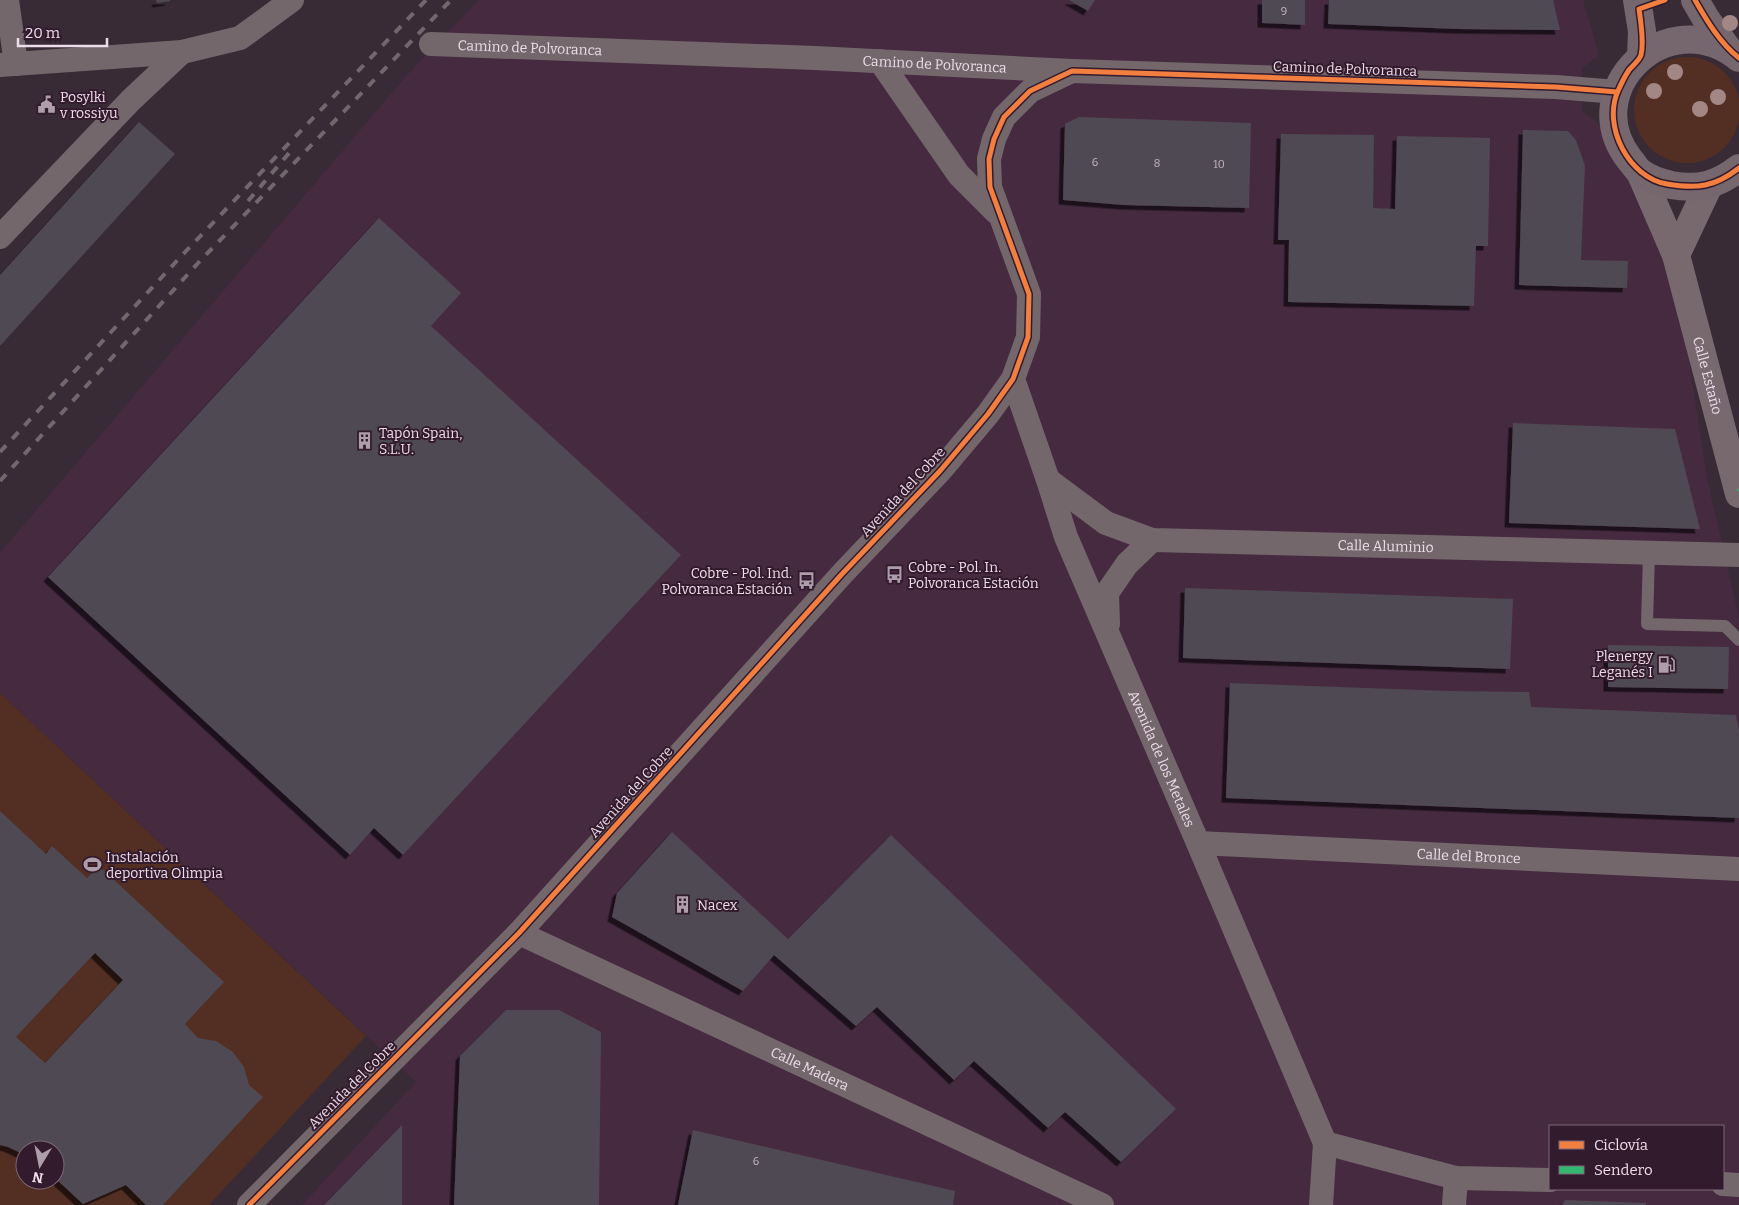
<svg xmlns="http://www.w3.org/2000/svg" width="1739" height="1205" font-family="Bitter,serif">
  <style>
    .built { fill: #462a40; fill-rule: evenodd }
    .green { fill: #532e23; fill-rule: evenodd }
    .building { fill: #504852; fill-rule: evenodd; filter: url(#shadow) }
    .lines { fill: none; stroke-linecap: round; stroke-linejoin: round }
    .lane { stroke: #73676b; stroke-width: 12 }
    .street { stroke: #73676b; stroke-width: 24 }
    .secondary { stroke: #77696e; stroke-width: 28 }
    .primary { stroke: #75676d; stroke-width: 28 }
    .rail { stroke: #72676c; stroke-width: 4; stroke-dasharray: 9 9; stroke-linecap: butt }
    .quiet { stroke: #33b770; stroke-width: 4; stroke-dasharray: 8 4; stroke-linecap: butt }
    .cycleway-casing { stroke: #331b2e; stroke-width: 8 }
    .cycleway { stroke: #f27e40; stroke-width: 5 }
    .tree { fill: #a38785 }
    .labels { text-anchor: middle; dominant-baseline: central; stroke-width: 4; stroke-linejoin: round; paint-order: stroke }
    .number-label { font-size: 11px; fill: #c6b7c3 }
    .street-label { font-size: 14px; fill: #eddce9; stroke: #331b2e }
    .poi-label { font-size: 14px; fill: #eddce9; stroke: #331b2e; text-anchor: start }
  </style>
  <defs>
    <filter id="shadow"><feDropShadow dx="-4.5" dy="4.5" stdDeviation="0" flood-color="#0009"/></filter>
  </defs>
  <rect width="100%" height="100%" fill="#382b35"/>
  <path class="built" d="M479 0H1583L1599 55 1582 68V111L1598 123 1674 262 1707 478 1739 618V1205H302L416 1082 0 693V553L408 74ZM1550 1126H1723V1189H1550Z"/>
  <g class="green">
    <circle cx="1687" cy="110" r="53"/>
    <path d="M0 693 366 1036 209 1205H0ZM25 1150H55V1180H25Z"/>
  </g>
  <g class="building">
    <polygon points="156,0 170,0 170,1 157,3"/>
    <polygon points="1069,0 1095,0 1088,11"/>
    <polygon points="1262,0 1305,0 1305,25 1262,23"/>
    <polygon points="1329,0 1553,0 1560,30 1458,29 1328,24"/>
    <polygon points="1079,117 1251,123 1249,208 1124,205 1063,200 1065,124"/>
    <polygon points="139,122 175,154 0,346 0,275"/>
    <polygon points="1523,130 1568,131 1576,140 1585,166 1581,260 1628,261 1627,288 1519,285"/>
    <polygon points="1281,134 1374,135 1373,208 1395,209 1397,136 1490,138 1488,246 1476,246 1474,306 1288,302 1289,240 1278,240"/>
    <polygon points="379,218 461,293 431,326 681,555 403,855 374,828 350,855 48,577"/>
    <polygon points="1513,423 1675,429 1700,529 1509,523"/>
    <polygon points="1185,588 1513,599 1510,669 1183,658"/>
    <polygon points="1608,645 1729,647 1728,689 1608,687"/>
    <polygon points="1230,683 1449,691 1529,692 1531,707 1736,715 1739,730 1739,818 1226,798"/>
    <path d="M0 811 46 854 52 846 87 878 99 866 224 982 185 1024 198 1038 216 1041 233 1052 244 1067 249 1085 263 1097 163 1205H146L126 1185 83 1204 55 1178V1150H25V1155L8 1147 0 1145ZM95 953 123 980 45 1063 16 1037Z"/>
    <polygon points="672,832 788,939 891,835 1176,1109 1121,1162 1065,1112 1048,1128 974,1061 954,1080 877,1007 856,1026 774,955 743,991 612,917 617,893"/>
    <polygon points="506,1010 559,1010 601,1032 599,1205 454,1205 460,1056"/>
    <polygon points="402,1125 402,1205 324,1205"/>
    <polygon points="693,1130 955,1191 953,1205 678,1205"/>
    <polygon points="1565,1200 1646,1203 1646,1205 1562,1205"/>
  </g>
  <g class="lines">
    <polyline class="lane" points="1649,553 1647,624 1725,626 1739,640"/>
    <g class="street">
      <polyline points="7,0 16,64"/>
      <path id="s1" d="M431 44 815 58 1072 71 1556 87 1617 92"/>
      <polyline points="880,61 959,175 996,212"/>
      <polyline points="0,65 182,52 240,38 292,0"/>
      <polyline points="0,237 131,100 182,52"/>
      <path id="s2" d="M1013 379 1048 480 1066 537 1198 843 1325 1143 1456 1178 1550 1180"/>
      <path id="s3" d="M1048 480 1106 523 1152 540 1739 555"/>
      <polyline points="1108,624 1107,593 1127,564 1152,540"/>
      <path id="s4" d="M1198 843 1739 869"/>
      <path id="s5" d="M519 933 1102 1205"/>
      <polyline points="1723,1184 1739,1185"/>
      <polyline points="249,1205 519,933 842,574 940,471 988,414 1013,379 1028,337 1029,294 990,187 989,159 994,139 1004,117 1030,91 1072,71"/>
      <polyline points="1321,1205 1325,1143"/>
      <polyline points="1454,1205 1456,1178"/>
    </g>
    <g class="secondary">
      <path id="s6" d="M1640 172 1676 255 1739 494"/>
      <polyline points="1676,255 1709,185"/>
    </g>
    <g class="primary">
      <polyline points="1637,0 1642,31 1641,56"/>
      <polyline points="1695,0 1706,19 1727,48"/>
      <path d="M1739 58C1667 0 1575 91 1630 160 1633 163 1636 169 1640 172 1648 178 1662 183 1671 185 1699 190 1717 185 1739 168"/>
    </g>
    <g class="rail">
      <polyline points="248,201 290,152"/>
      <polyline points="0,452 186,251 426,0"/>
      <polyline points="0,481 199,262 451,0"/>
    </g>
    <polyline class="quiet" points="1738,491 1739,490"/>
    <defs>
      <g id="cycleway">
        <path d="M1665 0 1639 9C1641 22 1644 43 1641 55 1639 61 1632 66 1629 70 1625 76 1621 84 1618 91 1602 126 1629 178 1667 184 1697 189 1715 187 1739 168"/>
        <path d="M1695 0C1707 21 1720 43 1739 58"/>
        <polyline points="249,1205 519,933 842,574 940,471 988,414 1013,379 1028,337 1029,294 990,187 989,159 994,139 1004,117 1030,91 1072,71 1556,87 1617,92"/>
      </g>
    </defs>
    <use href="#cycleway" class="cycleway-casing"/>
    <use href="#cycleway" class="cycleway"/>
  </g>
  <g class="tree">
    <circle cx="1730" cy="23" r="8"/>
    <circle cx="1675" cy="72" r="8"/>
    <circle cx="1654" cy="91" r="8"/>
    <circle cx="1718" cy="97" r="8"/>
    <circle cx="1700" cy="109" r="8"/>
  </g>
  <defs>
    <symbol id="civic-bare" viewBox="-9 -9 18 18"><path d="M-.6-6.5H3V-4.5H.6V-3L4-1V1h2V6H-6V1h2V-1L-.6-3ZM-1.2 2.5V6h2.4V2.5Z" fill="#ae9eaa" stroke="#331b2e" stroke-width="2.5" paint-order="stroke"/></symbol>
    <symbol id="building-bare" viewBox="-9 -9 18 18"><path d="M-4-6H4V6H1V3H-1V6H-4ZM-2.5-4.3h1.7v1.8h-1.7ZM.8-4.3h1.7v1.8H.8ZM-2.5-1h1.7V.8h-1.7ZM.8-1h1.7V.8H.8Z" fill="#ae9eaa" stroke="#331b2e" stroke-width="2.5" paint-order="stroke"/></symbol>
    <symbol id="bus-bare" viewBox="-9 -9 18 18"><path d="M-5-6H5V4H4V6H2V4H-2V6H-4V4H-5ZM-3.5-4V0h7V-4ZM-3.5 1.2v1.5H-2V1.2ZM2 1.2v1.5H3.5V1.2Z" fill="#ae9eaa" stroke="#331b2e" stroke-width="2.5" paint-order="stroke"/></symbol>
    <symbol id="fuel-bare" viewBox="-9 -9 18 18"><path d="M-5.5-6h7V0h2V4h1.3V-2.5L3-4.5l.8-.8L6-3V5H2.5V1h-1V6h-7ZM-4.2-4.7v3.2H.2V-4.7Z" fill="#ae9eaa" stroke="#331b2e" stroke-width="2.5" paint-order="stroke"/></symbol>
    <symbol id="stadium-bare" viewBox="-9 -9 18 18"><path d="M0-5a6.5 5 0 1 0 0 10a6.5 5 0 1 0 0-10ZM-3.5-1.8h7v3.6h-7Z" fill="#ae9eaa" stroke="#331b2e" stroke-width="2.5" paint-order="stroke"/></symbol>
  </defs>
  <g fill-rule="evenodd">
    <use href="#civic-bare" x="34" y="92" width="25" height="25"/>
    <use href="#building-bare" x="352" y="428" width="25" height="25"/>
    <use href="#bus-bare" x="882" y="562" width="25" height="25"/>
    <use href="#bus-bare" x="794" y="568" width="25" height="25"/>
    <use href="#fuel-bare" x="1654" y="652" width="25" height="25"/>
    <use href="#stadium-bare" x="80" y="852" width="25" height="25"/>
    <use href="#building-bare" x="670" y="892" width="25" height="25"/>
  </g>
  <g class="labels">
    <g class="number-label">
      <text x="1284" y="11">9</text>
      <text x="1095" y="162">6</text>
      <text x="1157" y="163">8</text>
      <text x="1219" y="164">10</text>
      <text x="756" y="1161">6</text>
    </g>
    <g class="street-label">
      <text stroke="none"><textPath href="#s1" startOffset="99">Camino de Polvoranca</textPath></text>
      <text stroke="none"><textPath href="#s1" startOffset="504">Camino de Polvoranca</textPath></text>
      <text transform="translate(1345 69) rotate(2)">Camino de Polvoranca</text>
      <text stroke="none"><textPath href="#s6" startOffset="215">Calle Estaño</textPath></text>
      <text transform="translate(903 492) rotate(-47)">Avenida del Cobre</text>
      <text stroke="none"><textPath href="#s3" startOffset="355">Calle Aluminio</textPath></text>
      <text stroke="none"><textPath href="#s2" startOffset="408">Avenida de los Metales</textPath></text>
      <text transform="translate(631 792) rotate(-48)">Avenida del Cobre</text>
      <text stroke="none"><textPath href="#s4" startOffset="271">Calle del Bronce</textPath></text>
      <text stroke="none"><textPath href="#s5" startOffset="321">Calle Madera</textPath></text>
      <text transform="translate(352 1085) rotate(-45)">Avenida del Cobre</text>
    </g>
    <g class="poi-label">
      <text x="60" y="97">Posylki<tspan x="60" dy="16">v rossiyu</tspan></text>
      <text x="379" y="433">Tapón Spain,<tspan x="379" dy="16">S.L.U.</tspan></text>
      <text x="908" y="567">Cobre - Pol. In.<tspan x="908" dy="16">Polvoranca Estación</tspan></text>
      <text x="792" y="573" text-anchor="end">Cobre - Pol. Ind.<tspan x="792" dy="16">Polvoranca Estación</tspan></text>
      <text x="1653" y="656" text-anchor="end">Plenergy<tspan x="1653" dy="16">Leganés I</tspan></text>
      <text x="106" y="857">Instalación<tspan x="106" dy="16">deportiva Olimpia</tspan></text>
      <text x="697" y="905">Nacex</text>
    </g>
  </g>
  <rect x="1549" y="1125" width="175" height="65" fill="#331b2e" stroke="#7d6879"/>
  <rect x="1559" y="1141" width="25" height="8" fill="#f27e40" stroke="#7d6879"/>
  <text x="1594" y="1150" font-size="15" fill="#eddce9">Ciclovía</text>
  <rect x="1559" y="1166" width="25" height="8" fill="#33b770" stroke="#7d6879"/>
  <text x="1594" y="1175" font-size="15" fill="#eddce9">Sendero</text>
  <g transform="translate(40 1165) rotate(190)"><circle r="24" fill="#331b2e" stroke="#7d6879"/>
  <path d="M0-4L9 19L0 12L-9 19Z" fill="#ae9eaa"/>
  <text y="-8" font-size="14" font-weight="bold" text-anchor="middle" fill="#eddce9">N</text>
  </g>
  <path d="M18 38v8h89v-8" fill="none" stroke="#eddce9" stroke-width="2.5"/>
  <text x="25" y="38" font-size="15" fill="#eddce9" stroke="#331b2e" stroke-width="4" paint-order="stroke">20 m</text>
</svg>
